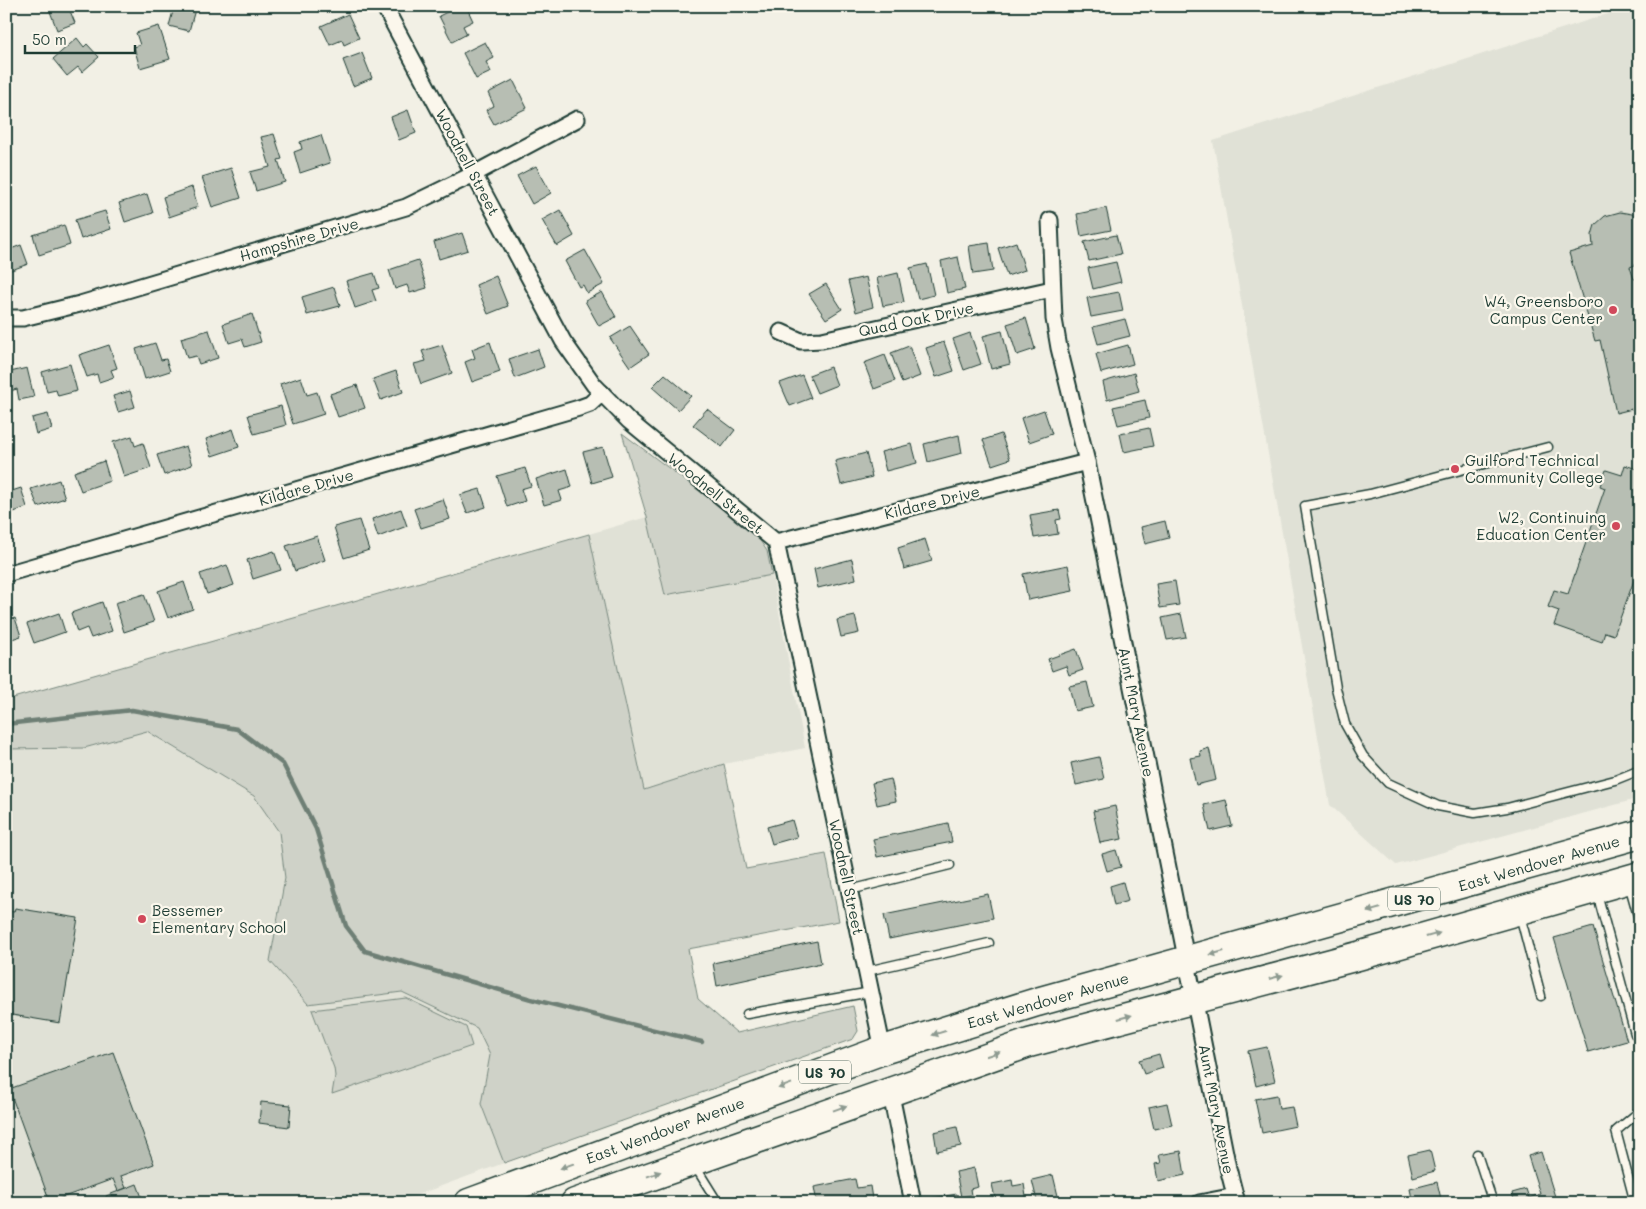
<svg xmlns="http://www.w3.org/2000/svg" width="1646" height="1209" font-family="Mali,sans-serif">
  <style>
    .built { fill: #e0e1d6 }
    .green { fill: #cfd2c8; stroke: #77887e }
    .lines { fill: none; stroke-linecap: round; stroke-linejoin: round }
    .stream { stroke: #6e7f75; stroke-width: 4.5 }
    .building { fill: #b7beb3; stroke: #1f3d34 }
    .lane-casing { stroke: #1f3d34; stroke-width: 11 }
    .street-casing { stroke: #1f3d34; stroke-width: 19 }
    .highway-casing { stroke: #1f3d34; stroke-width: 31 }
    .lane { stroke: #fbf7ec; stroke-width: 8 }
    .street { stroke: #fbf7ec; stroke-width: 15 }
    .highway { stroke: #fbf7ec; stroke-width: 28 }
    .oneway { fill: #8d9a90 }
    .poi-dot { fill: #d1495b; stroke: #fbf7ec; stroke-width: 2 }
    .labels { text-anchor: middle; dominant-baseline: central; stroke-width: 4.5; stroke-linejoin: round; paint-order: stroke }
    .shield { fill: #fbf7ec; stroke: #61756b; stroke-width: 1 }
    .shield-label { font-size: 14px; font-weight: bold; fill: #1f3d34 }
    .street-label { font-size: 15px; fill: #1f3d34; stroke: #fbf7ec }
    .poi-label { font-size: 15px; fill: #1f3d34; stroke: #fbf7ec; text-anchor: end }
  </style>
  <rect width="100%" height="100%" fill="#f2f0e5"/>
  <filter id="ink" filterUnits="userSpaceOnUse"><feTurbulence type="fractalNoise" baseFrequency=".02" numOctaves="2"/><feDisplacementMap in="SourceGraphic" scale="10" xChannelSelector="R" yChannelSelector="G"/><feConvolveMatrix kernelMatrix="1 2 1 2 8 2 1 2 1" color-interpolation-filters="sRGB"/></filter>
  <g filter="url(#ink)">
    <g class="built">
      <polygon points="1640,6 1640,798 1396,865 1330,805 1213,141 1617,11"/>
      <polygon points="647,517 666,594 772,575 805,748 724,764 644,790 589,534"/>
      <polygon points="147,731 254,796 279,832 285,878 270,961 308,1004 402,992 478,1028 490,1055 481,1104 504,1163 395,1203 6,1203 6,749 84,748"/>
    </g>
    <g class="green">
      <polygon points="622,433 755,533 767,551 772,575 665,595 647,517"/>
      <polygon points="589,534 644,790 724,764 746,869 826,854 839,921 688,949 698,999 737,1033 853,1006 858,1031 853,1039 504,1163 481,1104 490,1055 477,1028 402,992 308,1004 270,961 285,878 279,832 254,796 147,731 84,748 6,749 6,700"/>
      <polygon points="406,998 466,1027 472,1046 332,1094 335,1076 334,1068 312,1010"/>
    </g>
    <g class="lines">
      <polyline class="stream" points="6,724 132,710 237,729 283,764 316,829 346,926 365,951 531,999 702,1042"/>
    </g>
    <g class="building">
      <polygon points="48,6 68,6 75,23 57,30"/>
      <polygon points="170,6 196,6 189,31 169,26 173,11 169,10"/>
      <polygon points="459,6 466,6 473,21 463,26 467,34 452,42 439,16"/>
      <polygon points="348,14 359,38 344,45 342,40 330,45 321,26"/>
      <polygon points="159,26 170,59 140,68 134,47 140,45 136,33"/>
      <polygon points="77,38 84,47 87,44 99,57 82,72 78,67 67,76 53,59"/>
      <polygon points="485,42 494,58 486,62 491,72 476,79 463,53"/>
      <polygon points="362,53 372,78 353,86 343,60"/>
      <polygon points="513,80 527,108 494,124 486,110 494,106 488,93"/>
      <polygon points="408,110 416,133 399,140 391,117"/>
      <polygon points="274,134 282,159 278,160 285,182 256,191 250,172 270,167 261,137"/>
      <polygon points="321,135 330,163 300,173 294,152 302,149 300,142"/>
      <polygon points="536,166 551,193 532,204 517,176"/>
      <polygon points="231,168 241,198 212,207 202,177"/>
      <polygon points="192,187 198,207 169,217 163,197"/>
      <polygon points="147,194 153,213 125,222 119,203"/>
      <polygon points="1106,208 1111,230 1081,236 1077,214"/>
      <polygon points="560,210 574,236 557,246 542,220"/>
      <polygon points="105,211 111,229 81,239 75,220"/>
      <polygon points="1620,212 1632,214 1640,220 1640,263 1630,267 1634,279 1640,278 1640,407 1616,413 1600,340 1595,341 1569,253 1593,246 1592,235 1595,225 1605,216"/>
      <polygon points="64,225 70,245 39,255 33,235"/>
      <polygon points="462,233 468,250 439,259 434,242"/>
      <polygon points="1116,235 1121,254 1089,261 1084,242"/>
      <polygon points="1016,242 1025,270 1007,276 998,248"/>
      <polygon points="989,243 993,271 973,274 969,246"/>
      <polygon points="21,245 28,264 6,272 6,251"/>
      <polygon points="585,250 604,284 587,293 583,285 579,287 565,261"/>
      <polygon points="958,257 965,289 947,293 941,261"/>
      <polygon points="418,260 427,288 410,293 407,285 395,289 389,270"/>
      <polygon points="1116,262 1121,282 1093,289 1088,268"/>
      <polygon points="927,264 934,295 918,299 910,268"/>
      <polygon points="374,273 379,288 372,290 376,301 355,308 346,281"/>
      <polygon points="898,273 904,302 883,306 877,278"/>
      <polygon points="496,276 508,306 488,314 476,285"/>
      <polygon points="866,277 873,307 856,312 848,281"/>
      <polygon points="826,284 842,309 826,319 809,294"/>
      <polygon points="334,287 340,306 307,315 302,297"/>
      <polygon points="602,292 616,317 599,326 585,301"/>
      <polygon points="1119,292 1123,311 1091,317 1087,298"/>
      <polygon points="252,314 261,342 245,347 242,339 229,343 223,324"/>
      <polygon points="1026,318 1035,349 1017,355 1007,324"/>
      <polygon points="1125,319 1130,336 1098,344 1093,327"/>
      <polygon points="630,326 649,354 630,367 610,338"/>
      <polygon points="209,330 218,358 199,364 196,356 187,358 181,338"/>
      <polygon points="1002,331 1010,364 991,369 983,336"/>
      <polygon points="970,333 981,364 964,370 953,339"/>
      <polygon points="490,342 500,372 472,382 465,362 475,358 472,349"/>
      <polygon points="944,342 954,371 936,377 926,348"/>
      <polygon points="155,343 161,360 166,359 170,371 145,379 136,349"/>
      <polygon points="109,345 117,368 111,370 114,377 99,382 97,374 87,377 79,355"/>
      <polygon points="442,345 452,373 421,384 414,364 426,361 422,351"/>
      <polygon points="1128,345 1133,364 1101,373 1096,354"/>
      <polygon points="909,346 920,376 902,383 891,353"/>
      <polygon points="538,349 544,367 515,378 509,359"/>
      <polygon points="885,355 895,381 874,389 864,363"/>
      <polygon points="70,364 77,391 58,396 56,390 47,392 42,372"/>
      <polygon points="830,367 837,385 817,393 809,375"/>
      <polygon points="27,368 34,397 19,400 17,389 6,392 6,373"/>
      <polygon points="396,371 403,392 381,400 373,379"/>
      <polygon points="1134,373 1139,391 1107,400 1103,382"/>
      <polygon points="665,374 691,396 678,410 652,387"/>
      <polygon points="802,375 811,398 790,406 780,383"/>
      <polygon points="301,377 307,395 317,392 324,414 293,424 280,384"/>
      <polygon points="357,385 365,408 338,417 330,394"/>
      <polygon points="130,391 135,407 118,412 113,396"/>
      <polygon points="1145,400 1149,418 1118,425 1113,407"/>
      <polygon points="281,406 286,425 254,434 248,415"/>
      <polygon points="707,409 735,430 722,447 693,425"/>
      <polygon points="1044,410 1052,434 1029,442 1021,418"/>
      <polygon points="48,414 52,429 36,434 32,418"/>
      <polygon points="1149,428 1153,446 1124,452 1120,434"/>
      <polygon points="233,429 239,447 212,456 206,439"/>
      <polygon points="1001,434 1010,459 992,465 983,440"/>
      <polygon points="959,435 962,453 928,462 924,444"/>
      <polygon points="132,436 135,446 143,443 151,468 124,477 113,442"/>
      <polygon points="912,444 917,463 886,471 881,452"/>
      <polygon points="186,446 192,465 164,475 157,455"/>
      <polygon points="603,447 612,477 592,483 583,452"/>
      <polygon points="866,453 872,477 841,485 835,461"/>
      <polygon points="104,461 110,481 81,491 74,472"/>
      <polygon points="1625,465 1640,470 1640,564 1614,635 1605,632 1602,642 1554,625 1559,611 1548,607 1554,590 1568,594 1605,488 1600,486 1606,470 1622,475"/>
      <polygon points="525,468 531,486 521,489 525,501 507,507 497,476"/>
      <polygon points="567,469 572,487 559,491 562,500 544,505 536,479"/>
      <polygon points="59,480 65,498 38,507 31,489"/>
      <polygon points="21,488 27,507 6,515 6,493"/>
      <polygon points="480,489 486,507 467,513 460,495"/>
      <polygon points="443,499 450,519 421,528 414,509"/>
      <polygon points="401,509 407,526 378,537 372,519"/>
      <polygon points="1059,510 1061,519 1056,520 1058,534 1034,538 1030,515"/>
      <polygon points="359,520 369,550 344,558 334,527"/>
      <polygon points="1165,521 1169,538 1145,544 1141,527"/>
      <polygon points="317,536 325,560 295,571 286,546"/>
      <polygon points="925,539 932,561 904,569 898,548"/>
      <polygon points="274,551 281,570 253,579 247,560"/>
      <polygon points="852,559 856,579 818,588 814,569"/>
      <polygon points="227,565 234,585 207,594 200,574"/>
      <polygon points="1068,565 1073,591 1028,600 1023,574"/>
      <polygon points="1175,581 1179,605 1160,608 1156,584"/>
      <polygon points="184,582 193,609 168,618 158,591"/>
      <polygon points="144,594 154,622 124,632 115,603"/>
      <polygon points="102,602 112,631 91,638 87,628 77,632 71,613"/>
      <polygon points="59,613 65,632 34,643 27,624"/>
      <polygon points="1181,614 1186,637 1167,640 1162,618"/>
      <polygon points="855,616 859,633 841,637 837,620"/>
      <polygon points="15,618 21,636 6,641 6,621"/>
      <polygon points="1076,649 1083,670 1069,675 1066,666 1052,671 1048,659"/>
      <polygon points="1087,682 1093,707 1075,711 1069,686"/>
      <polygon points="1209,748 1216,780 1196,785 1190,758 1201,756 1200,751"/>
      <polygon points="1099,757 1104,779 1076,785 1071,763"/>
      <polygon points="891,779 896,801 877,805 872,783"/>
      <polygon points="1226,800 1232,826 1210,831 1204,805"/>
      <polygon points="1115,806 1122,839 1100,843 1093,811"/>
      <polygon points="792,820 797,837 772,844 767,827"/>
      <polygon points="948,823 952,842 877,857 873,839"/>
      <polygon points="1116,850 1121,867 1107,871 1102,854"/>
      <polygon points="1123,882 1128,901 1114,905 1110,886"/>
      <polygon points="988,894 993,918 889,939 884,915"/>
      <polygon points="15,908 78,918 60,1023 6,1014 6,911 14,912"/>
      <polygon points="1593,927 1627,1041 1588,1052 1554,938"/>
      <polygon points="817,941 821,963 717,986 713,963"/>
      <polygon points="1267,1047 1275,1081 1256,1086 1248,1051"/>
      <polygon points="113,1052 154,1164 121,1176 126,1188 118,1191 113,1179 50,1202 9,1089"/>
      <polygon points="1159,1054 1163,1068 1144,1074 1139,1060"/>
      <polygon points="1277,1095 1279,1109 1292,1107 1296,1126 1262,1133 1255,1099"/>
      <polygon points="261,1102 291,1105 289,1127 259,1123"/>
      <polygon points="1167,1103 1172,1125 1154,1129 1149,1107"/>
      <polygon points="957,1127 961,1146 937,1151 934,1132"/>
      <polygon points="1430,1150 1435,1171 1413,1177 1408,1155"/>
      <polygon points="1181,1151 1185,1175 1158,1181 1155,1164 1161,1163 1159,1155"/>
      <polygon points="1541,1152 1557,1203 1515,1203 1512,1193 1526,1189 1529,1198 1540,1194 1528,1156"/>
      <polygon points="974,1168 978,1187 970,1189 971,1195 961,1197 956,1172"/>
      <polygon points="1053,1175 1058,1196 1037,1201 1032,1180"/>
      <polygon points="855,1179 857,1188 870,1186 872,1199 854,1203 817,1203 814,1187"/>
      <polygon points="1012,1180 1013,1186 1024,1184 1027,1203 996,1203 992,1184"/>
      <polygon points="1437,1182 1442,1203 1413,1203 1410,1189"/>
      <polygon points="137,1184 144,1203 108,1203 106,1196"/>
      <polygon points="957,1194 959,1203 934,1203 933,1198"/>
    </g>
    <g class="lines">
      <defs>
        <g id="lane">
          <polyline points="1548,447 1370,494 1305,506 1336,688 1345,724 1363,756 1388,783 1438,806 1475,813 1507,808 1615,780 1640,770"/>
          <polyline points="1629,884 1640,923"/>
          <polyline points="850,890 950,865"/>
          <polyline points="1597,893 1635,1034"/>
          <polyline points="1520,915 1541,996"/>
          <polyline points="867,971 989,943"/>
          <polyline points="747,1014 871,992"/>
          <polyline points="1477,1154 1493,1203"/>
          <polyline points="695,1166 718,1203"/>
          <polyline points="623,1190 631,1203"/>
          <polyline points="1635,1203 1616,1131 1640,1111"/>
        </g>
        <g id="street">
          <polyline points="384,6 563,341 594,385 629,421 776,542 883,1050"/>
          <polyline points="1050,220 1054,319 1059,348 1087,462 1228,1168 1237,1203"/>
          <polyline points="6,318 23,318 80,304 406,207 474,174 577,119"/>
          <polyline points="781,332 801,341 822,340 1052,289"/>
          <polyline points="776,542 1087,462"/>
          <polyline points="6,574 579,408 590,404 602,393"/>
          <polyline points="890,1090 913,1203"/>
          <polyline points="1199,1203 1235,1196"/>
        </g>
        <g id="highway">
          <polyline points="469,1203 883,1050 1037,1002 1640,834"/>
          <polyline points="575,1203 1029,1043 1358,956 1640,876"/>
        </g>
      </defs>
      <use href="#lane" class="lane-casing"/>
      <use href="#street" class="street-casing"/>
      <use href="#highway" class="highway-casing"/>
      <use href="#lane" class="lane"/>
      <use href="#street" class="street"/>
      <use href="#highway" class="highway"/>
    </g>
    <defs><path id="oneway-solid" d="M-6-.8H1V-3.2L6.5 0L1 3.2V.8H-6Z" transform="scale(1.25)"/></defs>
    <g class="oneway">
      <use href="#oneway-solid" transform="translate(1374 910) rotate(164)"/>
      <use href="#oneway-solid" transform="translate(1433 935) rotate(-16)"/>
      <use href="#oneway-solid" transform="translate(1217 953) rotate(165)"/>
      <use href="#oneway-solid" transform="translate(1276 977) rotate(-15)"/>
      <use href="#oneway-solid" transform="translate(1125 1017) rotate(-15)"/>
      <use href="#oneway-solid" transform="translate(939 1033) rotate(163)"/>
      <use href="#oneway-solid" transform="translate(993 1054) rotate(-18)"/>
      <use href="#oneway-solid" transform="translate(785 1086) rotate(160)"/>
      <use href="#oneway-solid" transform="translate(840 1108) rotate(-20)"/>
      <use href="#oneway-solid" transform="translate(567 1166) rotate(160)"/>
      <use href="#oneway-solid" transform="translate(654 1174) rotate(-20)"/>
    </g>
  </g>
  <g class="poi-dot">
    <circle cx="1613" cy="310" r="5"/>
    <circle cx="1455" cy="469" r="5"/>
    <circle cx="1616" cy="526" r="5"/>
    <circle cx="142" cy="919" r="5"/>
  </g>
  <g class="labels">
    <g class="shield">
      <rect x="1388" y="887.5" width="52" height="23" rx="4"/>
      <rect x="799" y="1060.5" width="52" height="23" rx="4"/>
    </g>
    <g class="shield-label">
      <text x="1414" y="899">US 70</text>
      <text x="825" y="1072">US 70</text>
    </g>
    <g class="street-label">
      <text transform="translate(468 162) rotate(62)">Woodnell Street</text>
      <text transform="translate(299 239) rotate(-16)">Hampshire Drive</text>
      <text transform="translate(916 319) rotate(-12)">Quad Oak Drive</text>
      <text transform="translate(306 487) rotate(-16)">Kildare Drive</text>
      <text transform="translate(716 493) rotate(39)">Woodnell Street</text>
      <text transform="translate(932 502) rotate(-14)">Kildare Drive</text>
      <text transform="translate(1137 712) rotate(79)">Aunt Mary Avenue</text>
      <text transform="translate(1539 863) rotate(-16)">East Wendover Avenue</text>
      <text transform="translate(847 877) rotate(78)">Woodnell Street</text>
      <text transform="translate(1048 1000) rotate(-16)">East Wendover Avenue</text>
      <text transform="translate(1217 1109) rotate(79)">Aunt Mary Avenue</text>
      <text transform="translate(665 1130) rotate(-20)">East Wendover Avenue</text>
    </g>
    <g class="poi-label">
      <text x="1603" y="301">W4, Greensboro<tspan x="1603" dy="17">Campus Center</tspan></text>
      <text x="1465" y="460" text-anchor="start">Guilford Technical<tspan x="1465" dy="17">Community College</tspan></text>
      <text x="1606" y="517">W2, Continuing<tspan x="1606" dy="17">Education Center</tspan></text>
      <text x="152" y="910" text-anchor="start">Bessemer<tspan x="152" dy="17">Elementary School</tspan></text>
    </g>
  </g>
  <rect width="1646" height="1209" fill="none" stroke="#fbf7ec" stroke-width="25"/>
  <rect x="12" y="12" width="1621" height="1184" fill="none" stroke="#1f3d34" stroke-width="2" filter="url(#ink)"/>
  <path d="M25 45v8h110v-8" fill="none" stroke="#1f3d34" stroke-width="2.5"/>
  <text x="32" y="45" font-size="15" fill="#1f3d34" stroke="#fbf7ec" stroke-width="4" paint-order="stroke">50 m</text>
</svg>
